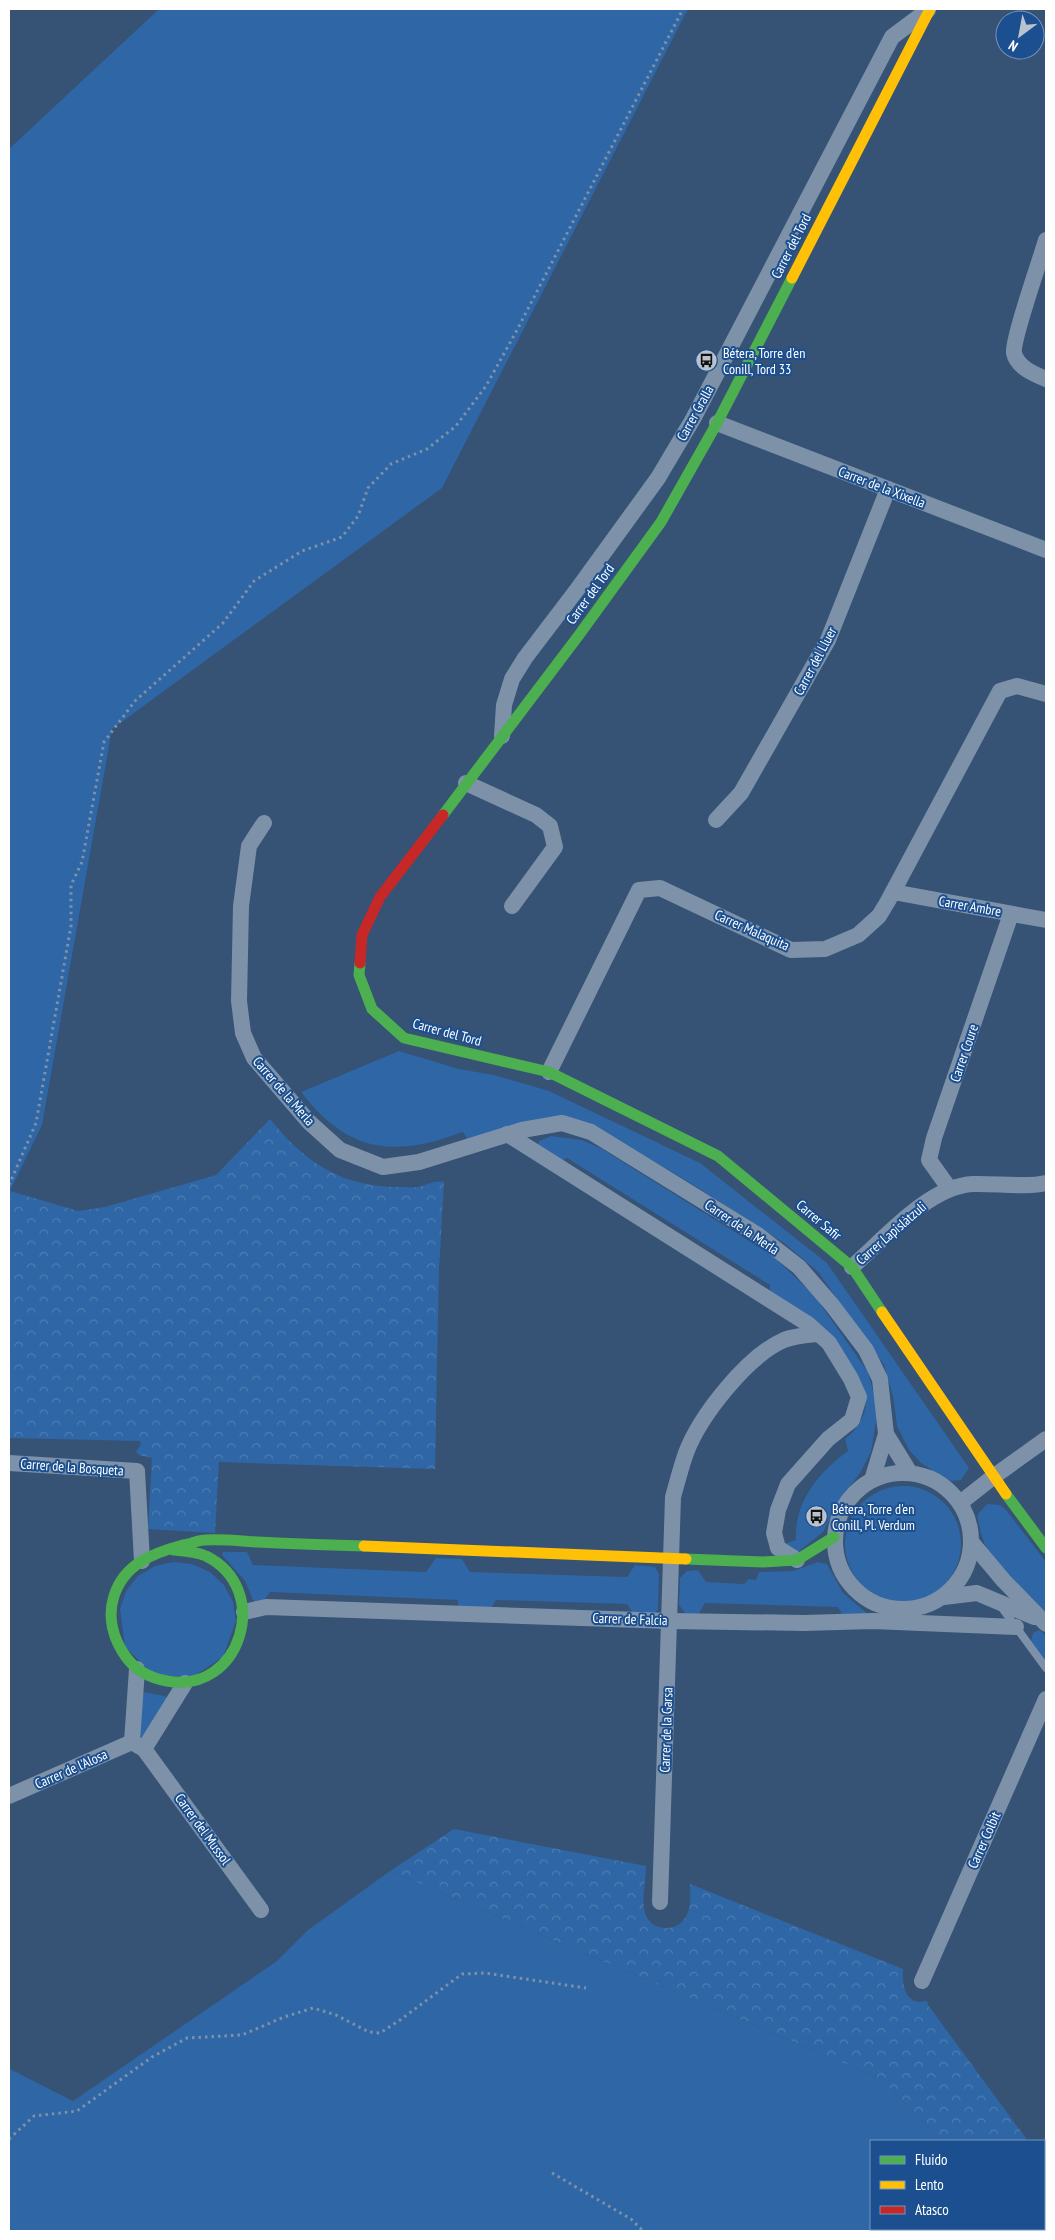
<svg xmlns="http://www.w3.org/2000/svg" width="1055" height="2240" font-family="'PT Sans Narrow',sans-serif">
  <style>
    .green { fill: #2f66a5 }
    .forest { fill: url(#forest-crowns) }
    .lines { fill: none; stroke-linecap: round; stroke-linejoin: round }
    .path { stroke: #7d92a8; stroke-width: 3; stroke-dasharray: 2.5 4; stroke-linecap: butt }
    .lane { stroke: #7d92a8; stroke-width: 8 }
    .street { stroke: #7d92a8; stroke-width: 16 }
    .fast { stroke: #4caf50; stroke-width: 11 }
    .slow { stroke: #ffc107; stroke-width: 11 }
    .jam { stroke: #c62828; stroke-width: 11 }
    .labels { text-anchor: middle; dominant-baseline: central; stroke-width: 4; stroke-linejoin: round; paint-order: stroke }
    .street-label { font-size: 14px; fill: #fff; stroke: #1b4f8f }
    .poi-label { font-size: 14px; fill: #fff; stroke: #1b4f8f; text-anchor: start }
  </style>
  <defs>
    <pattern id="forest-crowns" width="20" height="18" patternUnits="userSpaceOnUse" patternTransform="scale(1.25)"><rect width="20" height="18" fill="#2f66a5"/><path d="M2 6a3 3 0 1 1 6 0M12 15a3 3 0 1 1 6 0" fill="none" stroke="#4e7db2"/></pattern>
  </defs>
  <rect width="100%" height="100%" fill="#365274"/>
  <g class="green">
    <polygon points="159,9 688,9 442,488 112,729 42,1125 9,1193 9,149"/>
    <path d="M399 1051 459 1069 494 1075 549 1091 700 1163 827 1263 969 1468 961 1480 949 1481 944 1478 921 1463 909 1450 897 1426 893 1396 884 1365 818 1272 784 1243 687 1181 595 1127 468 1140 463 1132C393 1158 348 1153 301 1092Z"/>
    <path d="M551 1136 582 1140 602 1149 773 1256 814 1295 868 1372 875 1398 877 1416 871 1452 860 1473 839 1501 823 1532 798 1552 784 1544 796 1540C794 1502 819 1472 848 1451L845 1439C866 1422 873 1398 857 1375 848 1364 833 1354 822 1344 805 1329 787 1314 770 1298V1285L567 1158 554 1165 536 1150 539 1141Z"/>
    <circle cx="903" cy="1544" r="58"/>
    <path d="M987 1504 1000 1505 1006 1510 1046 1562V1612C1010 1583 987 1569 978 1519V1514Z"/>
    <polygon points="223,1552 247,1552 253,1565 426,1572 436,1558 462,1559 470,1572 627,1577 635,1565 655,1567 659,1574 658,1609 653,1615 635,1616 627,1604 496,1600 488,1613 458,1611 458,1600 270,1592 261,1605 253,1600 245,1581 222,1555"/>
    <polygon points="173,1562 192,1564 210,1572 224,1585 233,1602 236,1621 223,1657 191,1678 153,1674 125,1647 120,1609 126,1591 138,1576 155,1566"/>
    <polygon points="818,1562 827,1564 843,1593 868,1614 845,1620 838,1607 705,1603 698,1615 686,1614 679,1605 680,1578 687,1571 698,1570 706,1582 744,1584 749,1579 756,1580 759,1572 793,1571"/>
    <polygon points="1039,1630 1046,1635 1046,1662 1031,1641 1033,1633"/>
    <polygon points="144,1692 165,1696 168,1699 140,1742 142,1694"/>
    <polygon points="390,1871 879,2078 942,2141 871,2141 871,2229 1028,2229 1030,2231 9,2231 9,2067 10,2069 73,2101 277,1961 308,1930"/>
  </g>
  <g class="forest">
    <path d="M270 1119C306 1164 344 1188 403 1187 408 1187 413 1188 418 1187 427 1185 435 1180 444 1182L439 1269 435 1469 219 1462 215 1533 148 1529 152 1458 139 1455 136 1452 141 1444 140 1441 9 1438V1193L10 1191 78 1211 105 1207 216 1175Z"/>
    <path d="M454 1829 646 1866C646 1880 641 1900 645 1913 650 1931 676 1933 685 1918 692 1908 690 1894 690 1884L903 1969C902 1985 905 2006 927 2001L928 2005 1028 2141H942L879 2078 390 1871Z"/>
  </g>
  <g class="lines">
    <g class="path">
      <polyline points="9,1185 36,1123 71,926 71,885 82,862 104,742 135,701 223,623 254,581 302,551 342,537 358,516 368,488 391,464 427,449 456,426 486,386 517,330 683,9"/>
      <polyline points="9,2139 34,2116 77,2111 152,2057 187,2038 242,2035 284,2017 313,2008 336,2015 369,2032 380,2033 400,2020 462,1974 485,1973 586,1988"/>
      <polyline points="552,2173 631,2219 643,2231"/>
    </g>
    <polyline class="lane" points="1002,1608 1046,1668"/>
    <g class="street">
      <path d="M1046 240C1041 258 1012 340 1014 353 1017 367 1034 374 1046 379"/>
      <polyline points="717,423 1046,550"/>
      <polyline points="502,736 504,705 512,679 525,658 579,587 658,478 693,419 892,37 928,10"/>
      <polyline points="466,783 536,815 550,826 555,847 512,906"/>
      <polyline points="716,820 741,793 828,640 888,489"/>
      <polyline points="264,823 249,846 241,906 239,1001 243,1033 254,1058 309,1122 340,1150 383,1167 419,1162 522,1130 562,1123 591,1132 758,1235 799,1267 832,1305 866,1350 880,1379 886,1434"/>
      <polyline points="893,892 1046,920"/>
      <polyline points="549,1072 639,890 660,888 791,950 825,949 858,935 879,916 888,901 1000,691 1017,686 1046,694"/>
      <polyline points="507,1134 808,1324 829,1343 851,1379 859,1397 852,1420 828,1439 788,1484 778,1510 774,1533 778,1548 797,1560"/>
      <polyline points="949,1188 929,1160 934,1138 1011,914"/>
      <path d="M852 1267C884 1239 929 1186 973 1184 994 1183 1027 1188 1046 1183"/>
      <polyline points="9,1463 137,1471 142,1561"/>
      <circle cx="903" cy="1541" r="68"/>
      <polyline points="872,1480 886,1434 910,1473"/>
      <polyline points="960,1503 993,1477 1046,1439"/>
      <polyline points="972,1543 1004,1581 1046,1624"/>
      <polyline points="944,1597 977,1593 1034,1617"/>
      <polyline points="244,1612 266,1607 670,1621 804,1623 873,1621 1016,1627"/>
      <polyline points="137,1669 132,1742 144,1749 185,1683"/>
      <polyline points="144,1749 261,1910"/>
      <polyline points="9,1796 132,1742"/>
      <path d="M660 1902 673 1497C677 1483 681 1467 686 1453 700 1416 747 1356 784 1340 794 1336 808 1335 818 1334"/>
      <polyline points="922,1981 1046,1699"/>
    </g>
    <g class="fast">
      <polyline points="443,815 579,635 661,522 717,423 792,278"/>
      <polyline points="360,963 359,975 372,1009 404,1038 549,1072 718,1156 852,1267 882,1312"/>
      <polyline points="1006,1494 1046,1548"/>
      <path d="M173 1550C184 1551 196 1552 206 1556 273 1589 241 1695 167 1681 150 1678 136 1671 126 1657 113 1639 107 1617 114 1596 124 1564 153 1553 183 1545 191 1544 198 1540 205 1540 223 1539 241 1541 258 1542 294 1544 329 1545 364 1546"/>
      <polyline points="686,1559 763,1562 797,1560 834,1537"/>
    </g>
    <g class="slow">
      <polyline points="792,278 930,9"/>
      <polyline points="882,1312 1006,1494"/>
      <polyline points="364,1546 686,1559"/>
    </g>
    <polyline class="jam" points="360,963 362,935 380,897 443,815"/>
  </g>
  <defs>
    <symbol id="bus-disc" viewBox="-11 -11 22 22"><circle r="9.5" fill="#b9c2ce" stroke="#1b4f8f"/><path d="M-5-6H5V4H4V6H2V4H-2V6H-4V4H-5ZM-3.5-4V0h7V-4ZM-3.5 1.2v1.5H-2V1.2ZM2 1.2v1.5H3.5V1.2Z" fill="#111"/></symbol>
  </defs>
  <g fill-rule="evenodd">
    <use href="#bus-disc" x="694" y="348" width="25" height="25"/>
    <use href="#bus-disc" x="804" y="1504" width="25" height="25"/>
  </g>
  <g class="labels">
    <g class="street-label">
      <text transform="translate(791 246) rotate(-63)">Carrer del Tord</text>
      <text transform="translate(695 413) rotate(-61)">Carrer Gralla</text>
      <text transform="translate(882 487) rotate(21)">Carrer de la Xixella</text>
      <text transform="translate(590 594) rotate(-54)">Carrer del Tord</text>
      <text transform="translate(815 661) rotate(-62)">Carrer del Lluer</text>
      <text transform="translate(970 906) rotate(10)">Carrer Ambre</text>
      <text transform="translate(752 930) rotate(24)">Carrer Malaquita</text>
      <text transform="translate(447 1032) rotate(15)">Carrer del Tord</text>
      <text transform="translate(964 1053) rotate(-71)">Carrer Coure</text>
      <text transform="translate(284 1091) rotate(49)">Carrer de la Merla</text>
      <text transform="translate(819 1220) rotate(40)">Carrer Safir</text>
      <text transform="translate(742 1227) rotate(34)">Carrer de la Merla</text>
      <text transform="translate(891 1233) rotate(-41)">Carrer Lapislàtzuli</text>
      <text transform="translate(72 1467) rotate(4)">Carrer de la Bosqueta</text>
      <text transform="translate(630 1619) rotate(2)">Carrer de Falcia</text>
      <text transform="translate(666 1730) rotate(-88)">Carrer de la Garsa</text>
      <text transform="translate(71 1769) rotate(-24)">Carrer de l'Alosa</text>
      <text transform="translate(203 1829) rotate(54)">Carrer del Mussol</text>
      <text transform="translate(984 1840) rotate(-66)">Carrer Colbit</text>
    </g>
    <g class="poi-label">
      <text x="723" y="353">Bétera, Torre d'en<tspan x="723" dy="16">Conill, Tord 33</tspan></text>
      <text x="832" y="1509">Bétera, Torre d'en<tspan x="832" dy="16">Conill, Pl. Verdum</tspan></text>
    </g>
  </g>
  <rect width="1055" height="2240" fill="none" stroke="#ffffff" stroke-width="20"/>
  <rect x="870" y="2140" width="175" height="90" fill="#1b4f8f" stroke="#7695bc"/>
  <rect x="880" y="2156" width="25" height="8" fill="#4caf50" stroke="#7695bc"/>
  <text x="915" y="2165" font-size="15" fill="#ffffff">Fluido</text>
  <rect x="880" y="2181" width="25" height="8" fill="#ffc107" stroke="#7695bc"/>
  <text x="915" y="2190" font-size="15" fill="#ffffff">Lento</text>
  <rect x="880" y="2206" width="25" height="8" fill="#c62828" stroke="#7695bc"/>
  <text x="915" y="2215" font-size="15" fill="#ffffff">Atasco</text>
  <g transform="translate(1020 35) rotate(212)"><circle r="24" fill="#1b4f8f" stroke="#7695bc"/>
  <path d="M0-4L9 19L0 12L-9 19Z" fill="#b9c2ce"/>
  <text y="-8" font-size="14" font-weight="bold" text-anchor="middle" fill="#ffffff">N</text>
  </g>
</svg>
